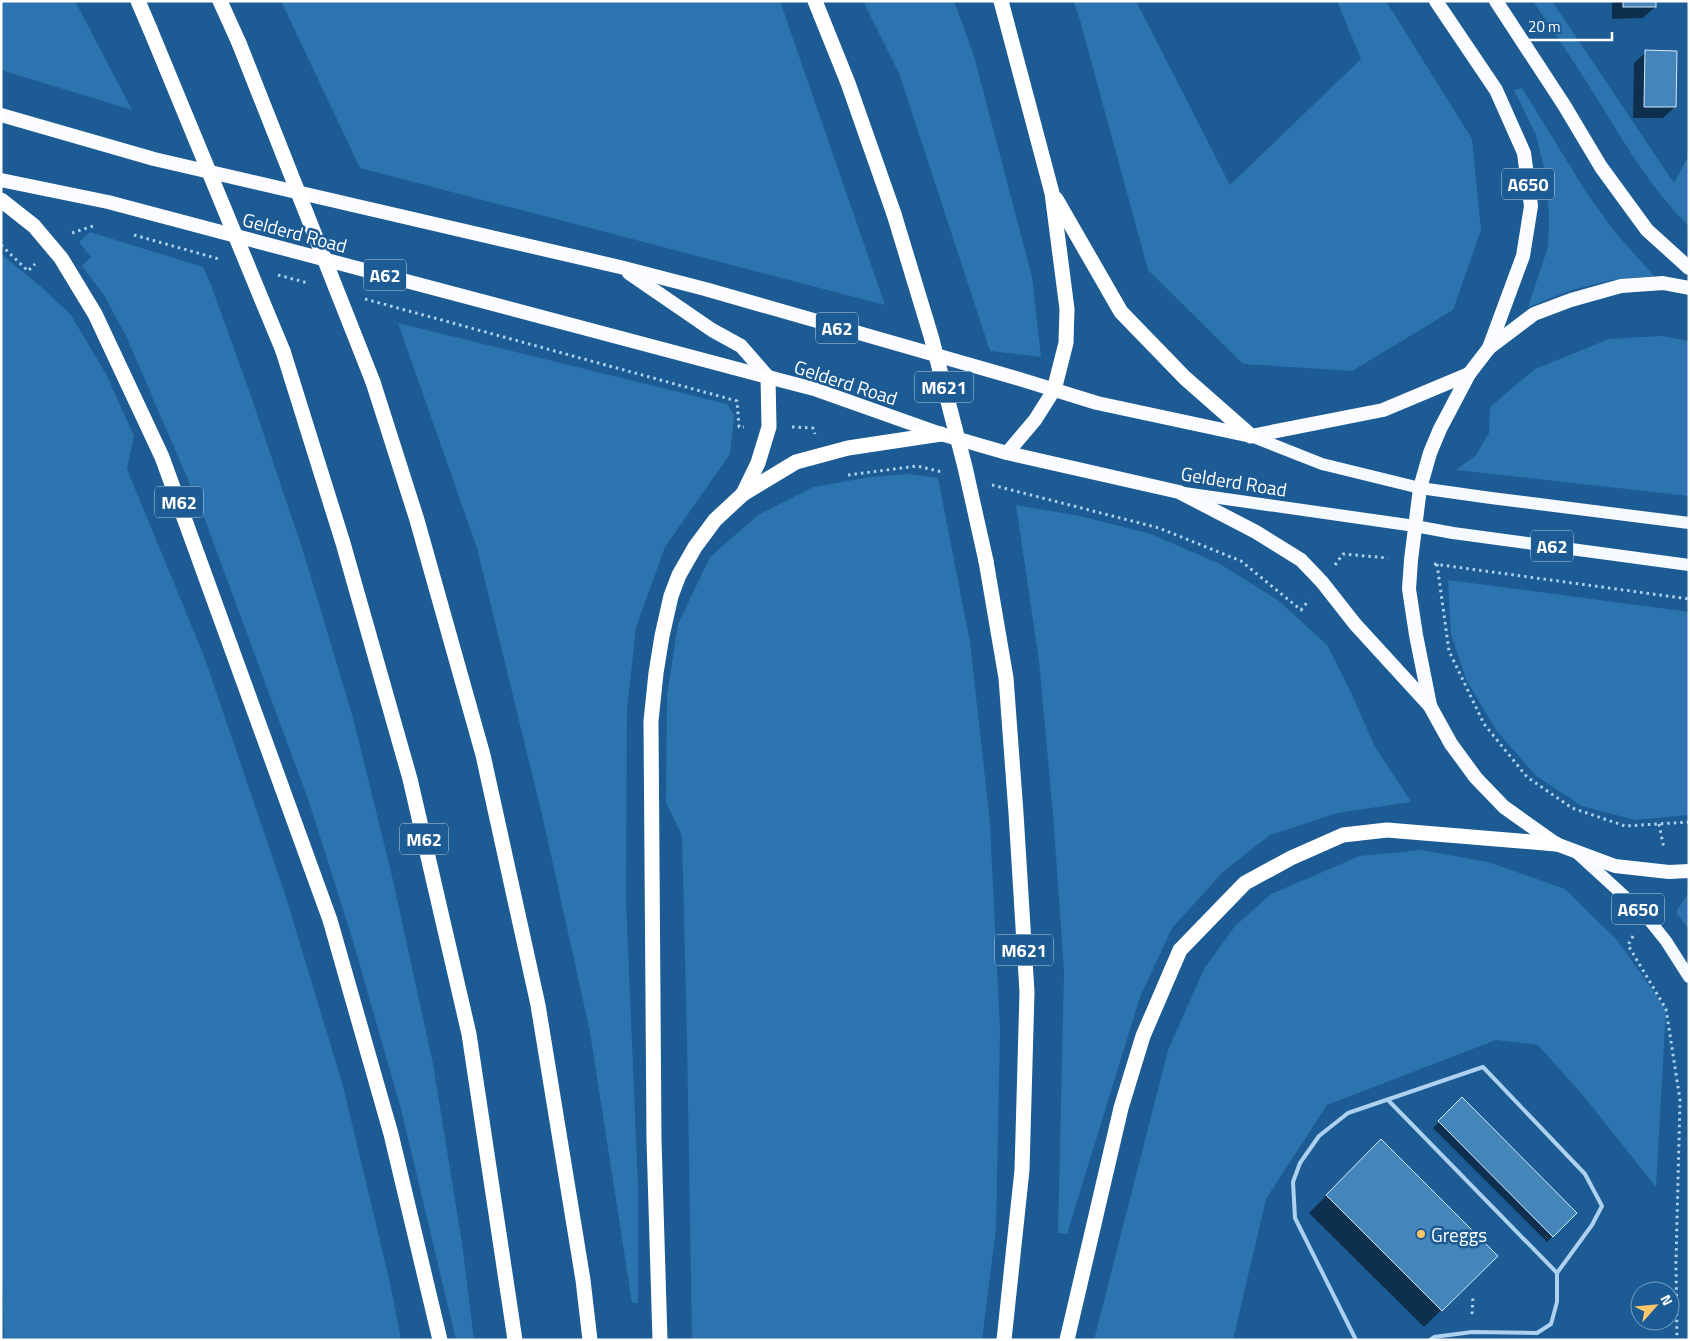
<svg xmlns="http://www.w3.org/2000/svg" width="1690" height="1341" font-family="'Titillium Web',sans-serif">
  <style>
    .green { fill: #2c74af }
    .shadow { fill: #0007 }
    .building { fill: #4485ba; stroke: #d4e9fa }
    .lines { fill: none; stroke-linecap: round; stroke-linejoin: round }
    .path { stroke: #add1ef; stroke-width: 3; stroke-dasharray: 2.5 4; stroke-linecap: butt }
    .service { stroke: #add1ef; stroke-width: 4 }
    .primary { stroke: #f5faff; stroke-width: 12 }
    .trunk { stroke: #fafcff; stroke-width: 14 }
    .motorway { stroke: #fff; stroke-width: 15 }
    .motorway-bridge { stroke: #fff; stroke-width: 15 }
    .poi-dot { fill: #ffc66b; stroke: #1c5b93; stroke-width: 2 }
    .labels { text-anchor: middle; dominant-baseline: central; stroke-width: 5; stroke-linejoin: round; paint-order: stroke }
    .shield { fill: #1c5b93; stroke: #bbcedf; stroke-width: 1 }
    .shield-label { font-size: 18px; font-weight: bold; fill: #fff }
    .street-label { font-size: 19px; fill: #fff; stroke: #1c5b93 }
    .poi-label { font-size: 19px; fill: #fff; stroke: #1c5b93; text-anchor: start }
  </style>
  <rect width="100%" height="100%" fill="#1c5b93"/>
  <g class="green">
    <polygon points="1,1 75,1 132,110 1,70"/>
    <polygon points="281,1 780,1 885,305 360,168"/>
    <polygon points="863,1 954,1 974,56 1032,277 1041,357 990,351 899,73"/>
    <polygon points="1073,1 1136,1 1230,185 1361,59 1337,1 1386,1 1472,139 1481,230 1453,310 1352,371 1243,364 1148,270 1078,13"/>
    <path d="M1533 1H1552L1674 183 1689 155V226C1650 188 1624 142 1596 97 1576 64 1554 33 1533 1Z"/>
    <polygon points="1522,88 1586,192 1614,231 1654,276 1612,280 1572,290 1528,307 1548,247 1549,217 1546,176 1536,135 1514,90"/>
    <polygon points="90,232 203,267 211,285 250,393 304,554 353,718 392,876 433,1064 462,1243 474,1340 456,1340 401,1109 353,941 309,802 204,517 127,338 104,295 82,266 91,257 79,242"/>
    <polygon points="1,254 40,286 71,315 106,374 134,436 127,469 204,656 285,894 343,1086 390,1283 401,1340 4,1340 1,1228"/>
    <polygon points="398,323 727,404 734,415 730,454 665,547 636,627 627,710 626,900 638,1186 638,1303 632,1303 590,1032 543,819 477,548"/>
    <polygon points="1662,336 1689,341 1689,496 1456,470 1476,455 1489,433 1490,407 1535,369 1609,339"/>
    <polygon points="908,474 938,478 970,642 990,823 1000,1031 996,1229 982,1340 692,1340 687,1040 682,836 666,802 667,695 678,624 710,557 758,515 813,487 870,477"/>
    <polygon points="1016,505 1080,516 1151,534 1220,564 1279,601 1327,645 1353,697 1374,745 1411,802 1337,813 1270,835 1223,872 1172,928 1140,997 1067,1234 1058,1233 1064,971 1053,815 1039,661"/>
    <polygon points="1448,580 1689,612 1689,815 1635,820 1582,806 1536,776 1496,730 1466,679 1451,634"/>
    <polygon points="1421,850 1488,862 1565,889 1617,940 1666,1009 1656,1187 1586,1099 1538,1045 1496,1040 1327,1105 1266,1199 1233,1340 1094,1340 1168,1050 1204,969 1235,926 1271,894 1360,856"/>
    <polygon points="1689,892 1689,930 1676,912"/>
  </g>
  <g class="shadow">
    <polygon points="1612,1 1655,1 1655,7 1643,18 1612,19"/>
    <polygon points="1646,52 1675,107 1663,118 1633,118 1634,63"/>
    <polygon points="1462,1099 1576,1213 1547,1242 1433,1128"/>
    <polygon points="1381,1141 1496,1256 1424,1327 1309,1213"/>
  </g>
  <g class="building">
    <rect x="1623" y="1" width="33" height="6"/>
    <polygon points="1645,50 1677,51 1676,107 1644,107"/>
    <polygon points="1462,1097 1577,1213 1553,1237 1438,1121"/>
    <polygon points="1381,1139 1498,1256 1442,1311 1326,1195"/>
  </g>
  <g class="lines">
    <g class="path">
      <polyline points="72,233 96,225"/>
      <polyline points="134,235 219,259"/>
      <polyline points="1,245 28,271 35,264"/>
      <polyline points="278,275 308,283"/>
      <polyline points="365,299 737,401 739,427 744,427"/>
      <polyline points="792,427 813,428 815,434"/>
      <polyline points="848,475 917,466 942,472"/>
      <polyline points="992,485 1159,528 1241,561 1301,610 1309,600"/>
      <polyline points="1434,564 1689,599"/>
      <polyline points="1437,564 1449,651 1484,724 1527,777 1572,808 1625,826 1689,822"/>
      <polyline points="1335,565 1343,554 1388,558"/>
      <polyline points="1659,824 1664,849"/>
      <polyline points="1633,936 1628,945 1666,1009 1680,1100 1676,1262 1677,1340"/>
      <polyline points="1472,1314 1473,1297"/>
    </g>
    <g class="service">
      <polyline points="1388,1100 1557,1273 1557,1302 1551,1324 1537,1333 1472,1332 1434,1337 1430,1340"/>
      <polyline points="1356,1340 1295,1218 1293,1182 1300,1163 1319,1136 1348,1113 1483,1067 1585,1174 1602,1206 1592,1225 1557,1273"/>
    </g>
    <g class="primary">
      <polyline points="1251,436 1322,464 1420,488 1491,498 1689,523"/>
      <polyline points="1184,493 1415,526 1453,533 1689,565"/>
      <polyline points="1576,852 1646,916 1666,941 1689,977"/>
    </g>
    <g class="trunk">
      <polyline points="1436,1 1496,90 1524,153 1531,206 1523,256 1489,348"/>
      <polyline points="1496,1 1564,105 1601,167 1647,230 1689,268"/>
      <polyline points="1,115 154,159 620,267 705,289 1016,378 1097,403 1251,436 1383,410 1469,374"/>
      <polyline points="1,180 108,202 768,377 814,389 941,434 1007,453 1179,492 1256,532 1301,560 1322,582 1355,624 1430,706 1451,744 1476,778 1504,807 1556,844 1615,866 1669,872 1689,871"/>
      <polyline points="629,273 712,330 741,346 768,377"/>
      <polyline points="1007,453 1035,420 1054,390"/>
      <polyline points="1430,705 1416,635 1409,589 1411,560 1420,488 1430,453 1440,429 1469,374 1489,348 1534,314 1571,300 1621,286 1663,283 1689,288"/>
    </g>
    <g class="motorway">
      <polyline points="138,1 150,29"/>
      <polyline points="220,1 239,43"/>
      <polyline points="815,1 848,83 894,214"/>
      <polyline points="1001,1 1052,193 1067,309 1066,343 1054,390"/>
      <polyline points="1056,199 1121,312 1185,378 1251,436"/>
      <polyline points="1,200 34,226 61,258 95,314 162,457 330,920 391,1134 440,1340"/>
      <polyline points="283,351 343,543 410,779 469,1034 515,1340"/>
      <polyline points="373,382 417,520 483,755 538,1005 583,1280 590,1340"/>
      <polyline points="743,494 758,463 769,427 768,377"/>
      <polyline points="986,561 1006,678 1016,813 1027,992 1022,1170 1004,1340"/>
      <polyline points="660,1340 654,1140 651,721 656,673 662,636 671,596 679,575 695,547 715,520 743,494 796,462 848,448 941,434"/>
      <polyline points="1067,1340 1121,1108 1143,1036 1180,950 1245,883 1291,858 1343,835 1387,830 1556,844"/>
    </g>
    <g class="motorway-bridge">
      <polyline points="150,29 283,351"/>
      <polyline points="239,43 373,382"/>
      <polyline points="894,214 931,336 965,467 986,561"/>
    </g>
  </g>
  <circle class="poi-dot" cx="1421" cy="1234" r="5"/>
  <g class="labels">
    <g class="shield">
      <rect x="1502" y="168.5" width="52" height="31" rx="4"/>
      <rect x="364" y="259.5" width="42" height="31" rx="4"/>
      <rect x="816" y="312.5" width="42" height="31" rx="4"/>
      <rect x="915" y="371.5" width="58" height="31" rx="4"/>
      <rect x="155" y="486.5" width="48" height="31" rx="4"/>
      <rect x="1531" y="530.5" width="42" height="31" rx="4"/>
      <rect x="400" y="823.5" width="48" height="31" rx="4"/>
      <rect x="1612" y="893.5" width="52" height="31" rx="4"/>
      <rect x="995" y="934.5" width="58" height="31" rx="4"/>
    </g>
    <g class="shield-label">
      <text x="1528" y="184">A650</text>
      <text x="385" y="275">A62</text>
      <text x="837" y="328">A62</text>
      <text x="944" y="387">M621</text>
      <text x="179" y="502">M62</text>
      <text x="1552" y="546">A62</text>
      <text x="424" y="839">M62</text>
      <text x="1638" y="909">A650</text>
      <text x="1024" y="950">M621</text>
    </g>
    <g class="street-label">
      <text transform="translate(295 232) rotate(15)">Gelderd Road</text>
      <text transform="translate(846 382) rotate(18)">Gelderd Road</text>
      <text transform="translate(1234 481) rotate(9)">Gelderd Road</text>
    </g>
    <g class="poi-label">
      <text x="1431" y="1234">Greggs</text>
    </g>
  </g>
  <rect width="1690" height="1341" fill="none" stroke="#ffffff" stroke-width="5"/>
  <g transform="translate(1655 1306) rotate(63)"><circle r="24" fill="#1c5b93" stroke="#779dbe"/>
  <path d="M0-4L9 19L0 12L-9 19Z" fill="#ffc66b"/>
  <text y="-8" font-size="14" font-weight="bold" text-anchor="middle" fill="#ffffff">N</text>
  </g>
  <path d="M1520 32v8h92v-8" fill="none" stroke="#ffffff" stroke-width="2.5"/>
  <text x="1528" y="32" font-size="15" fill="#ffffff" stroke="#1c5b93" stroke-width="4" paint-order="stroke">20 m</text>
</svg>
